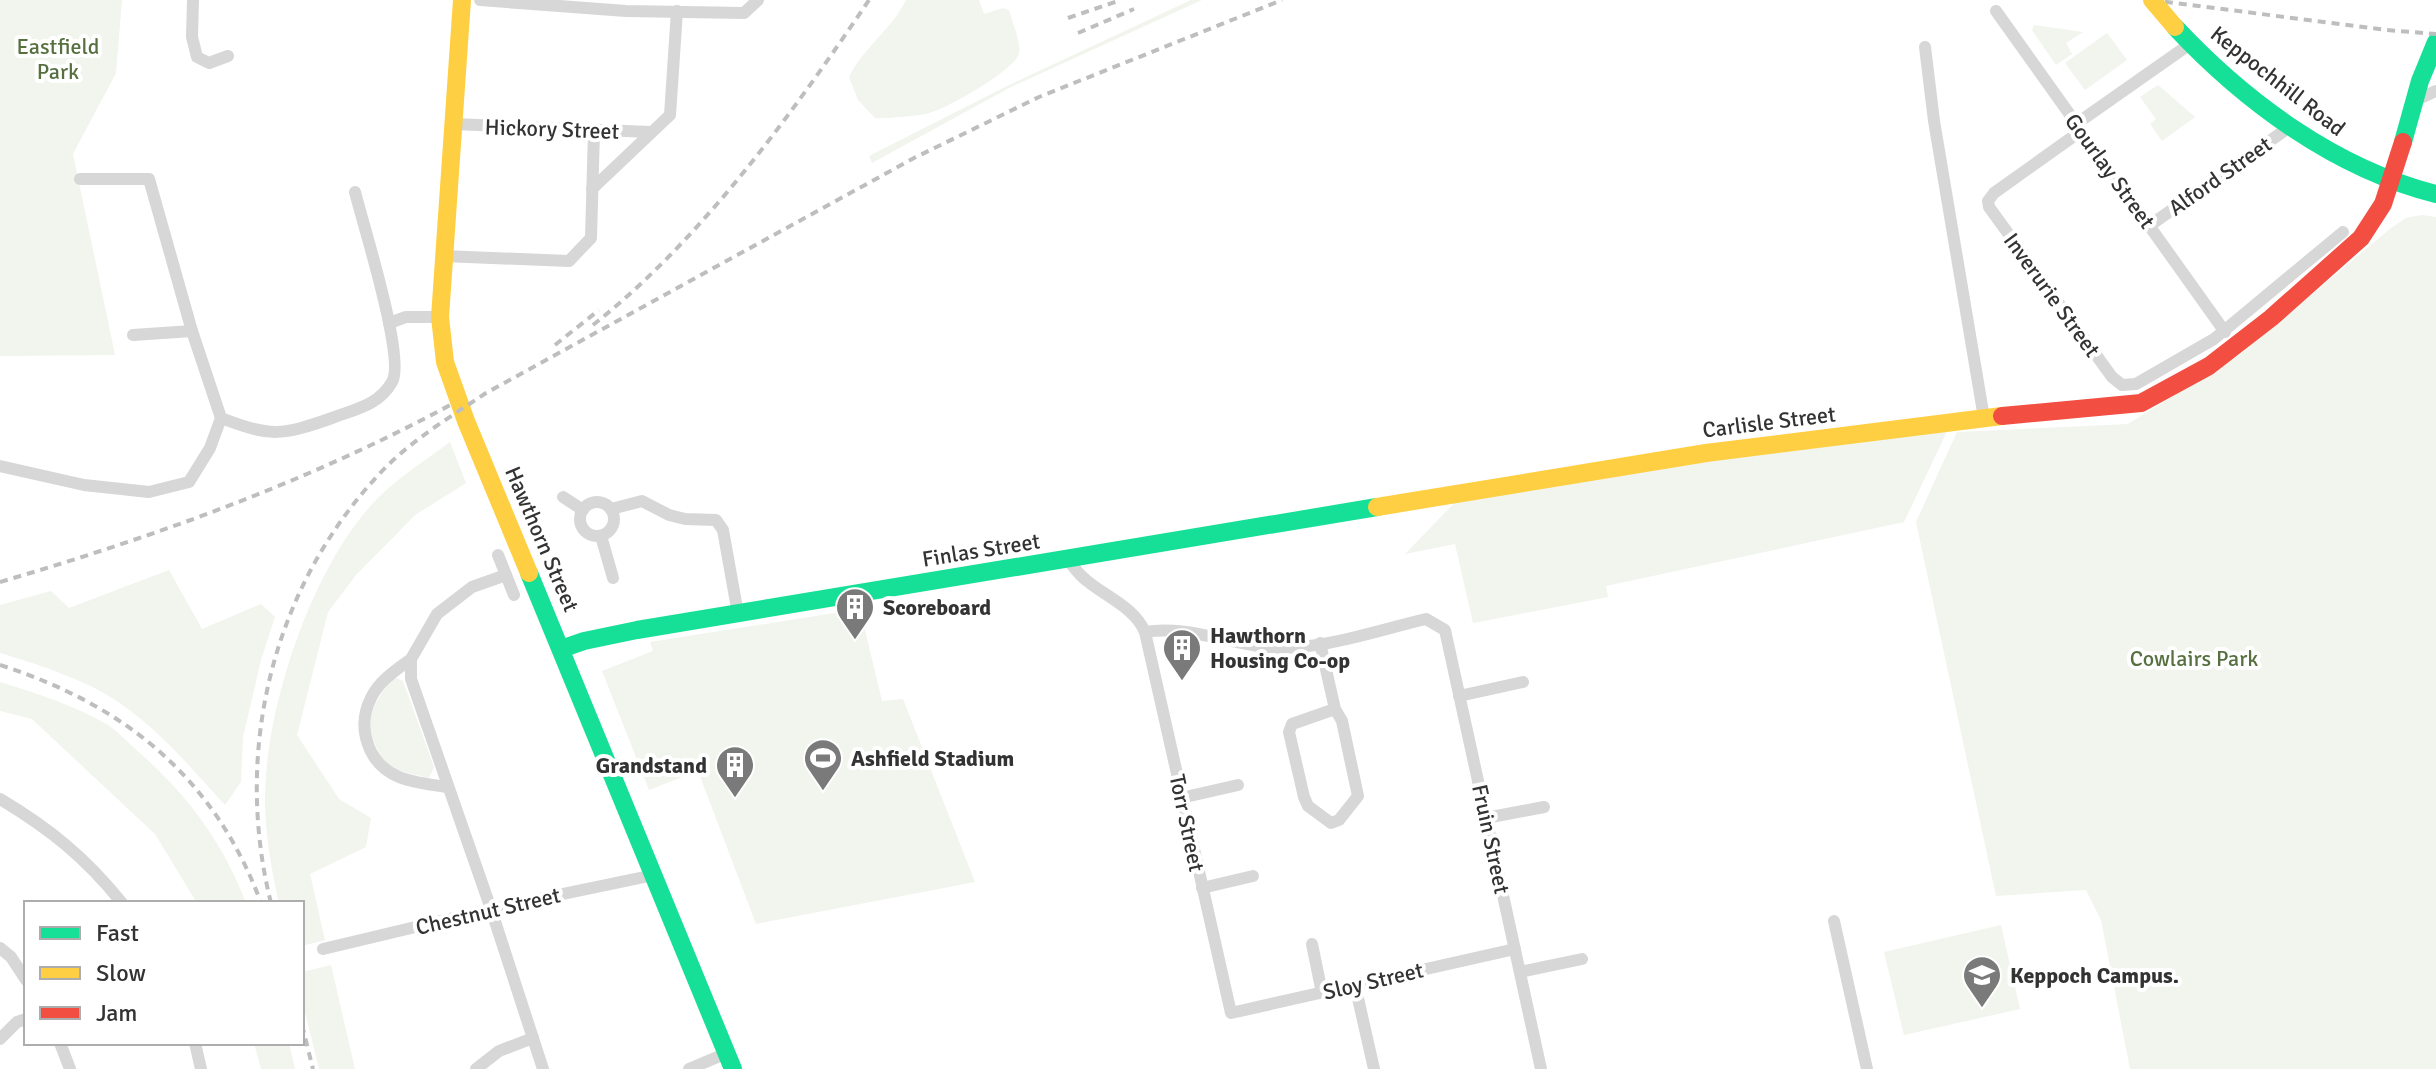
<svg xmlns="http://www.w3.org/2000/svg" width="2436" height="1069" font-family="Signika,sans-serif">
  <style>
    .green { fill: #f1f5ed }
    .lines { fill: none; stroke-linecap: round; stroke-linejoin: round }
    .street { stroke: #d7d7d7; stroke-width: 12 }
    .fast { stroke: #16e098; stroke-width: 18 }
    .slow { stroke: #ffcf43; stroke-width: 18 }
    .jam { stroke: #f24e42; stroke-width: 18 }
    .rail { stroke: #bebebe; stroke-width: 4; stroke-dasharray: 8 6; stroke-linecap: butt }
    .slow-bridge { stroke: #ffcf43; stroke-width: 18 }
    .labels { text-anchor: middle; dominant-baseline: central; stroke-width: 8; stroke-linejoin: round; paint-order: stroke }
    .park-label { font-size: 22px; fill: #56703f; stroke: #fff }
    .street-label { font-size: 22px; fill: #333; stroke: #fff }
    .poi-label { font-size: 22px; font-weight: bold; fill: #333; stroke: #fff; text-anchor: start }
  </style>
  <rect width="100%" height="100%" fill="#fff"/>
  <g class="green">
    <polygon points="0,0 122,0 116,73 73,154 115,355 0,356"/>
    <path d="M906 0H979L984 14 1003 8 1009 10C1012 22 1021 41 1019 53 1017 69 942 112 925 114 913 116 887 119 875 118L858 100 849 77C863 48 892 29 906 0Z"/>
    <polygon points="1191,0 1202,0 1011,87 872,163 869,156 1007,86"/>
    <polygon points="2034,25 2083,32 2066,43 2072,54 2056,65 2032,30"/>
    <polygon points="2107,33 2127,60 2085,90 2065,63"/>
    <polygon points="2158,85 2195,117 2162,141 2150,124 2156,119 2140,97"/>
    <polygon points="2422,215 2436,217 2436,1069 2130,1069 2101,920 2086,890 1996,896 1916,522 1957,432 2128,424 2239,355 2391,228 2406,218"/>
    <polygon points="1951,423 1904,522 1606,586 1608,597 1473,623 1455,544 1405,554 1463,494"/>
    <path d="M450 442 466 483 415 515 356 575 328 612 297 735 339 799 371 818 366 847 310 874 325 940 302 946V903H279C272 872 266 839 265 807 263 713 311 566 378 498 399 477 426 460 450 442Z"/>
    <path d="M169 570 202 629 261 604 275 617 261 660 243 737 241 782 225 805C193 770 163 734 124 706 90 681 40 665 0 653V605L51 591 69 608Z"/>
    <polygon points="860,609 882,701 903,699 975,882 756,924 698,771 649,790 602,671 653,651 650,642"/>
    <path d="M394 677 403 681 434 767 429 778C417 775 402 773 392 766 384 762 379 754 376 746 362 720 377 698 394 677Z"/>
    <path d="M0 682C36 693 76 706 108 725 120 733 130 745 141 754 189 797 223 843 246 903H197L155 834 32 719 0 711Z"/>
    <polygon points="2001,925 2020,1009 1904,1035 1884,952"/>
    <polygon points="331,965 355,1069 319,1069 302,1000 302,972"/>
    <polygon points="254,1043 289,1043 295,1069 261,1069"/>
  </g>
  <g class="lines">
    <g class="street">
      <polyline points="193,0 192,37 197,57 209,63 228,56"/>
      <polyline points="480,0 626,11 744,13 758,0"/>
      <polyline points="1996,11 2225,332"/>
      <polyline points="1925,47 1934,121 1984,418"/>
      <polyline points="2414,101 2436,91"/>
      <polyline points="453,124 650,132"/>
      <polyline points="2076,124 2190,44"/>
      <polyline points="2081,131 1994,193 1988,201 1989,207 2112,377 2122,385 2136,384 2214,339 2343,232"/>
      <path d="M80 179H149L192 331 221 418C271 437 281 436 332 418 356 409 379 405 392 382 406 360 363 224 355 192"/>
      <polyline points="592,189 670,115 677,11"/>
      <polyline points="2149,226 2291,126"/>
      <polyline points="443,256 569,261 591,238 594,131"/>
      <polyline points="389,323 406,317 440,317"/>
      <polyline points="133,335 192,331"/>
      <polyline points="0,466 84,485 149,492 189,482 210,448 221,418"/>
      <polyline points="563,497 583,510"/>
      <circle cx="597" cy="519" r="17"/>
      <polyline points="611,509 642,501 669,515 685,519 716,520 723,530 738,614"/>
      <polyline points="601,536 613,578"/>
      <polyline points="498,555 514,595"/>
      <path d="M1068 560C1074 567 1079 575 1086 580 1106 597 1134 607 1145 632L1231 1013 1515 949"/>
      <polyline points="506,575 472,587 437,614 411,659 411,679 491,909 543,1069"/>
      <path d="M1145 632C1185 625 1227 643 1267 647 1317 652 1378 630 1426 619L1445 630 1541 1069"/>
      <polyline points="1320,643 1335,709 1342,721 1358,796 1339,820 1331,823 1308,806 1304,797 1289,732 1292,724 1335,709"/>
      <path d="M411 659C396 670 379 681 371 698 356 728 368 764 399 777 414 783 432 785 448 787"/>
      <polyline points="1459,696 1523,682"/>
      <polyline points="1181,798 1238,785"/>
      <path d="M0 799C50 829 85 857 122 903"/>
      <polyline points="1486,818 1544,807"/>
      <polyline points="1202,888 1253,876"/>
      <polyline points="1834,921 1867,1069"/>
      <polyline points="1312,944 1322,993"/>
      <polyline points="0,948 11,957 26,980"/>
      <polyline points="323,949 491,909 654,875"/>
      <polyline points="1520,972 1582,959"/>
      <polyline points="1355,985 1374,1069"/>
      <polyline points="0,1039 17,1022 26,1019"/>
      <polyline points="60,1043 70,1069"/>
      <polyline points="195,1043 201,1069"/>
      <polyline points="476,1069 499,1051 533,1038"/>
      <polyline points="689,1069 727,1053"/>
    </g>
    <g class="fast">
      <path d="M2175 27C2245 102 2336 169 2436 194"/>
      <polyline points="2403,142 2420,81 2436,42"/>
      <polyline points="529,573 733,1069"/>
      <polyline points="561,649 584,641 637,630 1377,507"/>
    </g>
    <g class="slow">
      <polyline points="462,0 440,317 445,362 466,421 529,573"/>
      <polyline points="1377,507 1706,453 2002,416"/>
    </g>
    <polyline class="jam" points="2002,416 2141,403 2209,366 2271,318 2361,238 2383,204 2403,142"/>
    <g class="rail">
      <polyline points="2151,0 2387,30 2436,34"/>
      <polyline points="1068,18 1121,0"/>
      <polyline points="1078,33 1134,9"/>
      <path d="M593 325C702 239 792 114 869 0"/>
      <polyline points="555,345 599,310"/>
      <path d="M0 582C157 536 310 481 454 403"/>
      <path d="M0 665C125 705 215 778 261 903"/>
      <path d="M271 903C232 748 274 580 388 465 417 437 453 415 486 393L914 158 1039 97 1282 0"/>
      <polyline points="302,1025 313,1069"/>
    </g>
    <polyline class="slow-bridge" points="2152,0 2175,27"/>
  </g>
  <defs>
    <symbol id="building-pin" viewBox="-11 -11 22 30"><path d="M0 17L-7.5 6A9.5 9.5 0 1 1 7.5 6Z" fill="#7a7a7a" stroke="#fff"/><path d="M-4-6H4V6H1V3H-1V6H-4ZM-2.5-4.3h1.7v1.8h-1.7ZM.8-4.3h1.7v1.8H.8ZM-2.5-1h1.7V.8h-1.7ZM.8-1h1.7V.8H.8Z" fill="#fff"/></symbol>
    <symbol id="stadium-pin" viewBox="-11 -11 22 30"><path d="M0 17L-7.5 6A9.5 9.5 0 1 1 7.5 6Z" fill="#7a7a7a" stroke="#fff"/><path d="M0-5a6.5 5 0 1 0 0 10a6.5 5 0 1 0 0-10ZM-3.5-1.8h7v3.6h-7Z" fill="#fff"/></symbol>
    <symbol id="school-pin" viewBox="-11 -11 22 30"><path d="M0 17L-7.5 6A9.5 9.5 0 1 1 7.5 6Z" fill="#7a7a7a" stroke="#fff"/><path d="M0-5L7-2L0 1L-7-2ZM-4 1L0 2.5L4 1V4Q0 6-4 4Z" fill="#fff"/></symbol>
  </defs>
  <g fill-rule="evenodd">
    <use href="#building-pin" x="833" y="585" width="44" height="60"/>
    <use href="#building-pin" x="1160" y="626" width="44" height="60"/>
    <use href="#stadium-pin" x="801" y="736" width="44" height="60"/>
    <use href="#building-pin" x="713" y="743" width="44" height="60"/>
    <use href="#school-pin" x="1960" y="953" width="44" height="60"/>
  </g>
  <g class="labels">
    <g class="park-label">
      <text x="58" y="46">Eastfield<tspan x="58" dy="25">Park</tspan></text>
      <text x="2194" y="658">Cowlairs Park</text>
    </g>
    <g class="street-label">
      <text transform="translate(2278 81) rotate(38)">Keppochhill Road</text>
      <text transform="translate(552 129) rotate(2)">Hickory Street</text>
      <text transform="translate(2110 171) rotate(54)">Gourlay Street</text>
      <text transform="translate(2220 176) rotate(-35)">Alford Street</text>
      <text transform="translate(2052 295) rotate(54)">Inverurie Street</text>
      <text transform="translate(1769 422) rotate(-7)">Carlisle Street</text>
      <text transform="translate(542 539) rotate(67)">Hawthorn Street</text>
      <text transform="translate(981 550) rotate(-9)">Finlas Street</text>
      <text transform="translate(1187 823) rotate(78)">Torr Street</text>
      <text transform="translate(1491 839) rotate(78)">Fruin Street</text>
      <text transform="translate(488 911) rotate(-13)">Chestnut Street</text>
      <text transform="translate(1373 981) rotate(-13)">Sloy Street</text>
    </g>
    <g class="poi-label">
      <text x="883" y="607">Scoreboard</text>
      <text x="1210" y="635">Hawthorn<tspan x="1210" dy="25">Housing Co-op</tspan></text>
      <text x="851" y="758">Ashfield Stadium</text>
      <text x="707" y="765" text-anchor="end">Grandstand</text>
      <text x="2010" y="975">Keppoch Campus.</text>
    </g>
  </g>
  <rect x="24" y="901" width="280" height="144" fill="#ffffff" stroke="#adadad" stroke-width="2"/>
  <rect x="40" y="927" width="40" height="12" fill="#16e098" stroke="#adadad" stroke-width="2"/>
  <text x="96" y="941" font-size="24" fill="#333333">Fast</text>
  <rect x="40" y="967" width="40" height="12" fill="#ffcf43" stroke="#adadad" stroke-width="2"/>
  <text x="96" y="981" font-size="24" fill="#333333">Slow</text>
  <rect x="40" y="1007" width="40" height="12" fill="#f24e42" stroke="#adadad" stroke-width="2"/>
  <text x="96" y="1021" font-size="24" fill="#333333">Jam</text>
</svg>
